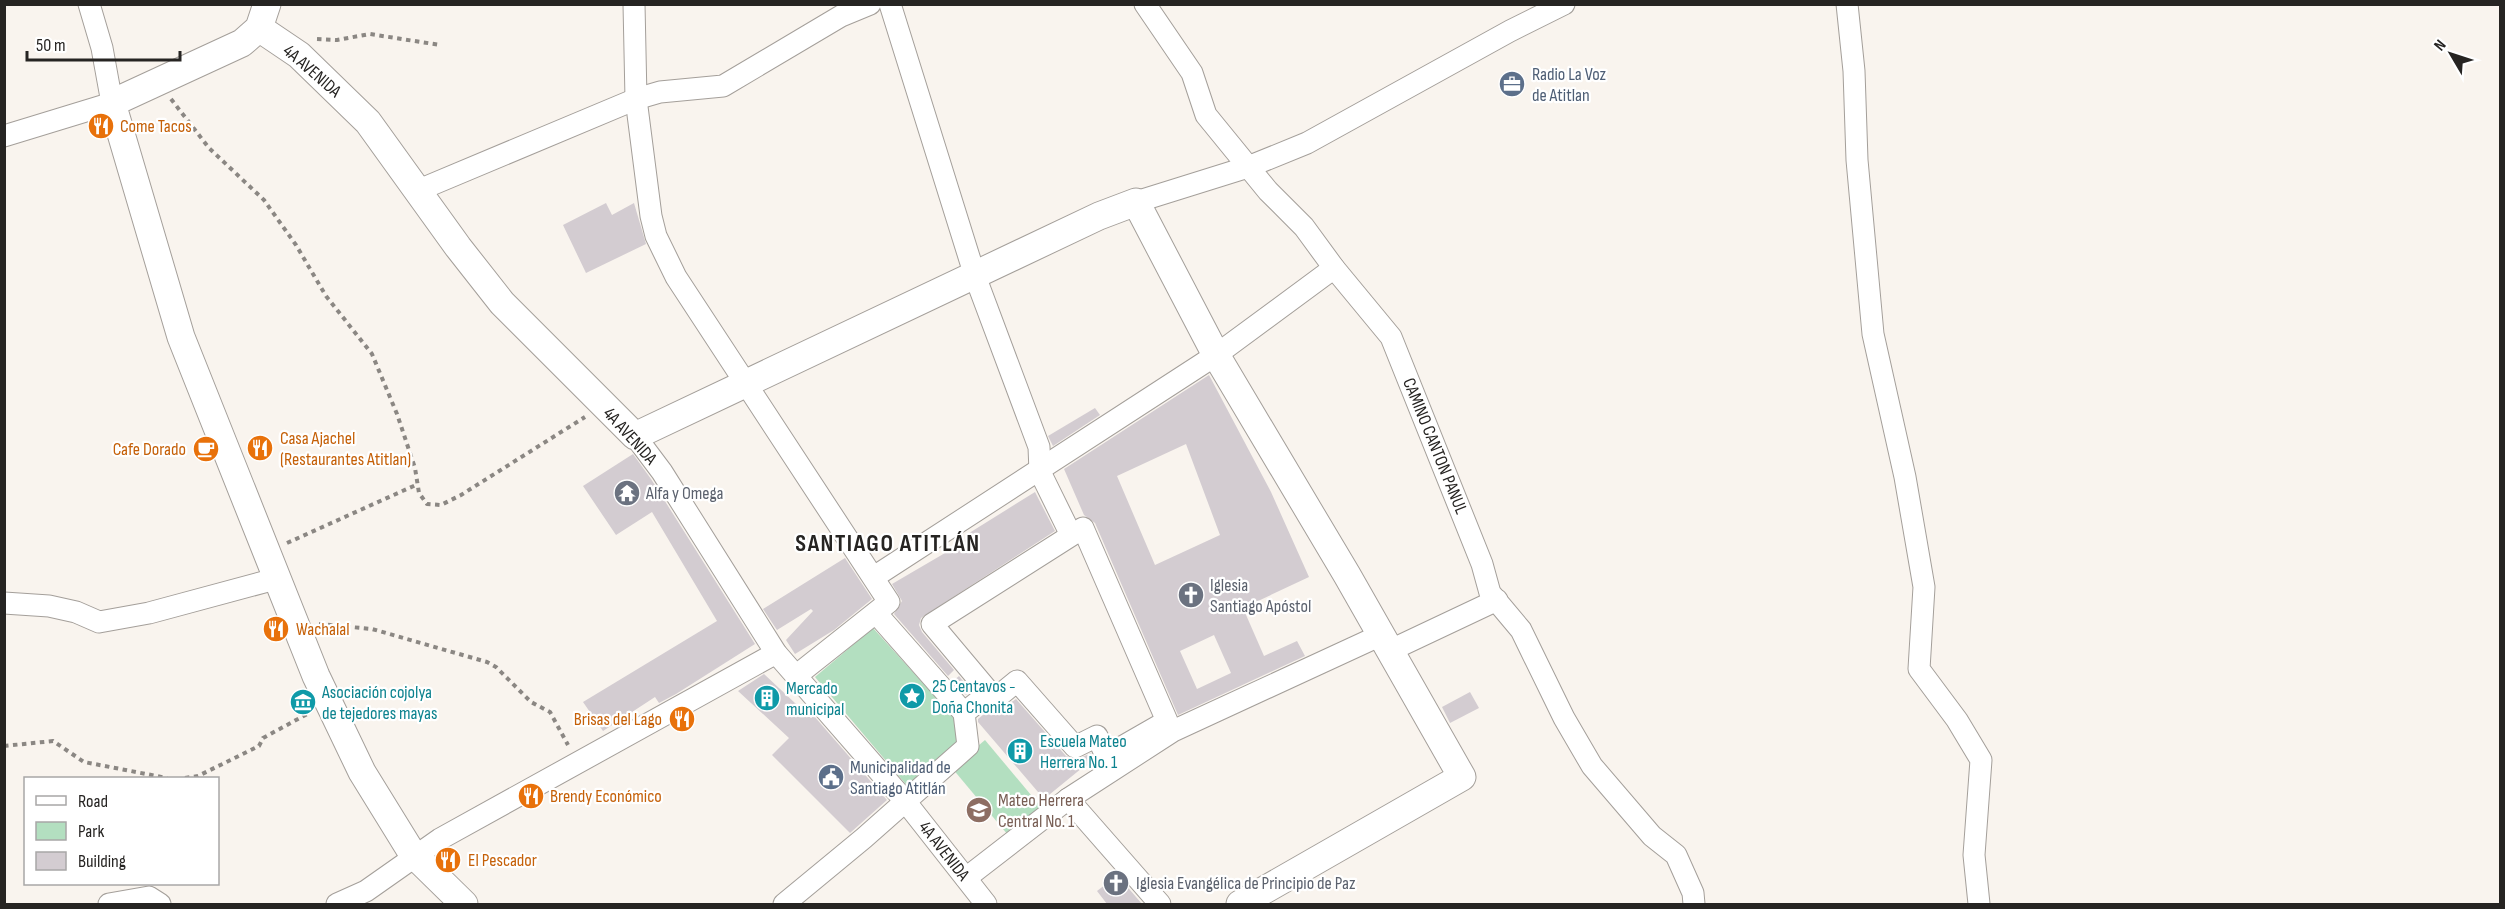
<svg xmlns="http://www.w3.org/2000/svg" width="2505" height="909" font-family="'Sofia Sans Condensed',sans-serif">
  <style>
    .green { fill: #b3dfc0 }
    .building { fill: #d3ccd1; fill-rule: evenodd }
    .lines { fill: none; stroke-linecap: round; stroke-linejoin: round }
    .minor-casing { stroke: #a49f9a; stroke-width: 23 }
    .major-casing { stroke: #a49f9a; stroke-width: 29 }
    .path { stroke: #8b8783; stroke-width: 4; stroke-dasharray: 4.5 4.5; stroke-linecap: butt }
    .minor { stroke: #fff; stroke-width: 21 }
    .major { stroke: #fff; stroke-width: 27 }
    .labels { text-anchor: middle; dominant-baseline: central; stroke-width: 4.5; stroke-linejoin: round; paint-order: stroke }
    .street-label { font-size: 18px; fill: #262422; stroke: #fff }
    .service-label { font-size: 18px; fill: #4e5e75; stroke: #fff; text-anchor: start }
    .food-label { font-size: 18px; fill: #c56008; stroke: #fff; text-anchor: start }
    .worship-label { font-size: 18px; fill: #5b616d; stroke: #fff; text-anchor: start }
    .culture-label { font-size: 18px; fill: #0d838f; stroke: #fff; text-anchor: start }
    .education-label { font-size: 18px; fill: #785e54; stroke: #fff; text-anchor: start }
    .district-label { font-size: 24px; font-weight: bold; letter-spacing: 1.5px; fill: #262422; stroke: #fff }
  </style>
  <rect width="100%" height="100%" fill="#f9f4ee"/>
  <g class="green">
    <polygon points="873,628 960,724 959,744 909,788 815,677"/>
    <polygon points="985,740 1041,807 1008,835 952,768"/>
  </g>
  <g class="building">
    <polygon points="606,203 612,215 634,203 646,244 586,273 563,225"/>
    <path d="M1209 375 1271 492 1309 577 1243 608 1264 656 1297 641 1305 656 1178 715 1095 523 1084 515 1064 469ZM1186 444 1220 535 1155 565 1117 476ZM1214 635 1231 673 1197 689 1180 651Z"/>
    <polygon points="1095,408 1100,415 1053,446 1048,436"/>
    <polygon points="633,454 651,479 755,644 676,694 659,703 655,697 603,731 583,702 717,621 652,512 616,535 583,486"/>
    <polygon points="1035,492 1055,531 921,618 919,625 922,632 954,670 948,676 894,614 902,601 892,584 945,553 968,538 966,535"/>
    <polygon points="845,558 872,599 834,630 795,654 786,640 813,611 811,609 777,630 763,609"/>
    <polygon points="764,674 811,718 814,716 887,800 850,833 772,755 789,738 738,691"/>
    <polygon points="959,676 971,691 966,695 953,681"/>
    <polygon points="1470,692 1479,708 1450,723 1442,707"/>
    <polygon points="1016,699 1066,756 1076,760 1091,753 1095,762 1082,768 1044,799 978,722 978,719 989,710 998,711"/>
    <polygon points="1118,875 1124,883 1142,904 1107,904 1097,891"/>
  </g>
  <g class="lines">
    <defs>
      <g id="minor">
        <polyline points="634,4 636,99 651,216 656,236 676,277 889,602 797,675"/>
        <polyline points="890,4 975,276 1039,447 1040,472 1071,535"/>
        <polyline points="1145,4 1192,73 1206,115 1268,191 1304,227 1334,268 1391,337 1482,564 1490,593 1521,630 1564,718 1592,766 1652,836 1676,855 1693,893 1694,904"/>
        <polyline points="1847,4 1854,71 1857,160 1873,334 1905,477 1924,587 1919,669 1957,720 1981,760 1974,855 1979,904"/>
        <polyline points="4,136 112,103 102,48 89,4"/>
        <polyline points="419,190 636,99 660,92 723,86 841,16 870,4"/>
        <polyline points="1136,202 1248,167 1307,143 1510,31 1564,4"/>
        <polyline points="635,436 662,472 776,653 905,801 986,904"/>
        <polygon points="1083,528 1167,721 1106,756 1097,736 1075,747 1017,681 995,699 932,624"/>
        <polyline points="874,577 1216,355 1334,268"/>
        <polyline points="4,603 49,606 76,612 99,622 149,613 279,578"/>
        <polyline points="876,613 964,713"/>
        <polyline points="1389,651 1497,600"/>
        <polyline points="1068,799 1160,904"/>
        <polyline points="966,878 1068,799 1173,731 1381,635"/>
        <polyline points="109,904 149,897 160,904"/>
        <polyline points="337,904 366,891 440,839 776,653"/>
        <polyline points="784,904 864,838 968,746 964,713 989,693"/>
      </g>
      <g id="major">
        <polyline points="267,4 259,28 242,43 112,103 181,337 316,676 362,772 412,853 464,904"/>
        <polyline points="259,28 299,55 368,122 458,247 502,303 635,436 1099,216 1136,202 1216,355 1347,575 1462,777 1240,904"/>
      </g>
    </defs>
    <use href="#minor" class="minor-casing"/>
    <use href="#major" class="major-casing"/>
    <g class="path">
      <polyline points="317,39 337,40 370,34 440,45"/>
      <polyline points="171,99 209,148 264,200 296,245 326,296 372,354 397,414 415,468 419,493 427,504 441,505 461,495 585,417"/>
      <polyline points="287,543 418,484"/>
      <polyline points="319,624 372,629 487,662 496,667 531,702 550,712 568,745"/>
      <polyline points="4,746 53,741 84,762 167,778"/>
      <polyline points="185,778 198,776 259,746 263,738 309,713"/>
    </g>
    <use href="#minor" class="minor"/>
    <use href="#major" class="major"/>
  </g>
  <defs>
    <symbol id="office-disc" viewBox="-11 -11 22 22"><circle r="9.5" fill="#5c6f8a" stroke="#fff"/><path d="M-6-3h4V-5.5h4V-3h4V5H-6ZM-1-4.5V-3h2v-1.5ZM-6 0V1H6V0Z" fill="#fff"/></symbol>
    <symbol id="restaurant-disc" viewBox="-11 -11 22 22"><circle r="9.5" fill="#e8710a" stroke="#fff"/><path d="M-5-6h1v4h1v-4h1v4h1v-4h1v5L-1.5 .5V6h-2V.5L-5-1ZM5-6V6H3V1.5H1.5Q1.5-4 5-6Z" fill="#fff"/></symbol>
    <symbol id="cafe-disc" viewBox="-11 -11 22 22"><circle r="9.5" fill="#e8710a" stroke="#fff"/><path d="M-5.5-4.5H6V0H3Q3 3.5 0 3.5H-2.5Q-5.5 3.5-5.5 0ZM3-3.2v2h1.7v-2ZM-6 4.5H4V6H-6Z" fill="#fff"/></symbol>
    <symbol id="temple-disc" viewBox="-11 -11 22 22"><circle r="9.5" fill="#6b7280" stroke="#fff"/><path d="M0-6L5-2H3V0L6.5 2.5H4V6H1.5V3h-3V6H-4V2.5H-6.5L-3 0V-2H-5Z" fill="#fff"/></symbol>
    <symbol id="church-disc" viewBox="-11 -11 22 22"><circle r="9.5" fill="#6b7280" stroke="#fff"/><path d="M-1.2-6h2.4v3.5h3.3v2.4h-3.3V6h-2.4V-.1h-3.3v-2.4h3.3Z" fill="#fff"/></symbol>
    <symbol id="sight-disc" viewBox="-11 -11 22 22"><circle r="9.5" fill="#0f9aa8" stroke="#fff"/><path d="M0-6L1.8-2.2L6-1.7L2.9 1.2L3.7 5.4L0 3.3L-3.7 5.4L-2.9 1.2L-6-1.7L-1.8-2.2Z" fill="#fff"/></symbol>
    <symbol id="building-disc" viewBox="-11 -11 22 22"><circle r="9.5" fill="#0f9aa8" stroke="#fff"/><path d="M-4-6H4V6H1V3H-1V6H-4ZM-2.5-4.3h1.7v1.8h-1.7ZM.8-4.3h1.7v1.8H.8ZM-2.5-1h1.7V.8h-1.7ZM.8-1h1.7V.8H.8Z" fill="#fff"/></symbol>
    <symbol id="museum-disc" viewBox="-11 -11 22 22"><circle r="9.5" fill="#0f9aa8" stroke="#fff"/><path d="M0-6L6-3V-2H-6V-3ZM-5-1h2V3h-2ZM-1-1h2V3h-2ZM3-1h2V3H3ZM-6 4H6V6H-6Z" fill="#fff"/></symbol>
    <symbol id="civic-disc" viewBox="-11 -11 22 22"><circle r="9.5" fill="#5c6f8a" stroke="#fff"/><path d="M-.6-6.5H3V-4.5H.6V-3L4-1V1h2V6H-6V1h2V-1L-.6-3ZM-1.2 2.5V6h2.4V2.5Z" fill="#fff"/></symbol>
    <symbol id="school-disc" viewBox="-11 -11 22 22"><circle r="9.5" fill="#8d6e63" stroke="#fff"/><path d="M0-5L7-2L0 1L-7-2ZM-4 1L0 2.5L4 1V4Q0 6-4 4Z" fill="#fff"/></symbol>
  </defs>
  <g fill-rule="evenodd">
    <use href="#office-disc" x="1497" y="69" width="30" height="30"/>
    <use href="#restaurant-disc" x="86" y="111" width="30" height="30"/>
    <use href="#restaurant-disc" x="245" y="433" width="30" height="30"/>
    <use href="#cafe-disc" x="191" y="434" width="30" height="30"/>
    <use href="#temple-disc" x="612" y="478" width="30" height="30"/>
    <use href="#church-disc" x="1176" y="580" width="30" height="30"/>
    <use href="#restaurant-disc" x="261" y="614" width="30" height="30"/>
    <use href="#sight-disc" x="897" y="681" width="30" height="30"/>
    <use href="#building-disc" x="752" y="683" width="30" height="30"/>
    <use href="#museum-disc" x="288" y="687" width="30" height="30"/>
    <use href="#restaurant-disc" x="667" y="704" width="30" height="30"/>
    <use href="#building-disc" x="1005" y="736" width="30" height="30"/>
    <use href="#civic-disc" x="816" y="762" width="30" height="30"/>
    <use href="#restaurant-disc" x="516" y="781" width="30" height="30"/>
    <use href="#school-disc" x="964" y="795" width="30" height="30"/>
    <use href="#restaurant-disc" x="433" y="845" width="30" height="30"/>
    <use href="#church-disc" x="1101" y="868" width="30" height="30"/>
  </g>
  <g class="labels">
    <g class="street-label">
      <text transform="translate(312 71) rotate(41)">4A AVENIDA</text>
      <text transform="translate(630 436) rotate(48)">4A AVENIDA</text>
      <text transform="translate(1435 446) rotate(68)">CAMINO CANTON PANUL</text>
      <text transform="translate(944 851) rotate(52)">4A AVENIDA</text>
    </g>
    <g class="service-label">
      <text x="1532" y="74">Radio La Voz<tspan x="1532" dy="21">de Atitlan</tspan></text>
      <text x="850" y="767">Municipalidad de<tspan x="850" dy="21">Santiago Atitlán</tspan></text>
    </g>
    <g class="food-label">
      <text x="120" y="126">Come Tacos</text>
      <text x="280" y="438">Casa Ajachel<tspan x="280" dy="21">(Restaurantes Atitlan)</tspan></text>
      <text x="186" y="449" text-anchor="end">Cafe Dorado</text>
      <text x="296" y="629">Wachalal</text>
      <text x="662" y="719" text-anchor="end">Brisas del Lago</text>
      <text x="550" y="796">Brendy Económico</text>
      <text x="468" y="860">El Pescador</text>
    </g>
    <g class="worship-label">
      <text x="646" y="493">Alfa y Omega</text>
      <text x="1210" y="585">Iglesia<tspan x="1210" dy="21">Santiago Apóstol</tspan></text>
      <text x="1136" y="883">Iglesia Evangélica de Principio de Paz</text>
    </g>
    <g class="culture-label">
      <text x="932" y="686">25 Centavos -<tspan x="932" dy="21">Doña Chonita</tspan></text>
      <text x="786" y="688">Mercado<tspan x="786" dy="21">municipal</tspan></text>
      <text x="322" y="692">Asociación cojolya<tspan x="322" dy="21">de tejedores mayas</tspan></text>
      <text x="1040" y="741">Escuela Mateo<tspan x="1040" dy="21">Herrera No. 1</tspan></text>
    </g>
    <g class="education-label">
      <text x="998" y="800">Mateo Herrera<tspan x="998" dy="21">Central No. 1</tspan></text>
    </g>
    <g class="district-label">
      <text x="888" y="543">SANTIAGO ATITLÁN</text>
    </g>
  </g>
  <rect width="2505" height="909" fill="none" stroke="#262422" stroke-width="12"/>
  <rect x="24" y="777" width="195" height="108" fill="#ffffff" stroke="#a8a7a7" stroke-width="1.5"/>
  <rect x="36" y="796" width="30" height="9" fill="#ffffff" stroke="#a8a7a7" stroke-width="1.5"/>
  <text x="78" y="807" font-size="18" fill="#262422">Road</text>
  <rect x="36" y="822" width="30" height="18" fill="#b3dfc0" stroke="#a8a7a7" stroke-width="1.5"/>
  <text x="78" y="837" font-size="18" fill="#262422">Park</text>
  <rect x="36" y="852" width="30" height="18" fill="#d3ccd1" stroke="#a8a7a7" stroke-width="1.5"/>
  <text x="78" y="867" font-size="18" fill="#262422">Building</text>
  <g transform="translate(2451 54) rotate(309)" stroke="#ffffff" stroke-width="4.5" paint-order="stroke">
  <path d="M0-4.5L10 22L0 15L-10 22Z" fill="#262422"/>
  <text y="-9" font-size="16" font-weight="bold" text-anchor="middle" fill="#262422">N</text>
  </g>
  <path d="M27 51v9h153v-9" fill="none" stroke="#262422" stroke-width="3"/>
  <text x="36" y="51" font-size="18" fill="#262422" stroke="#ffffff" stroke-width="4.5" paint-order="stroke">50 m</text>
</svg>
